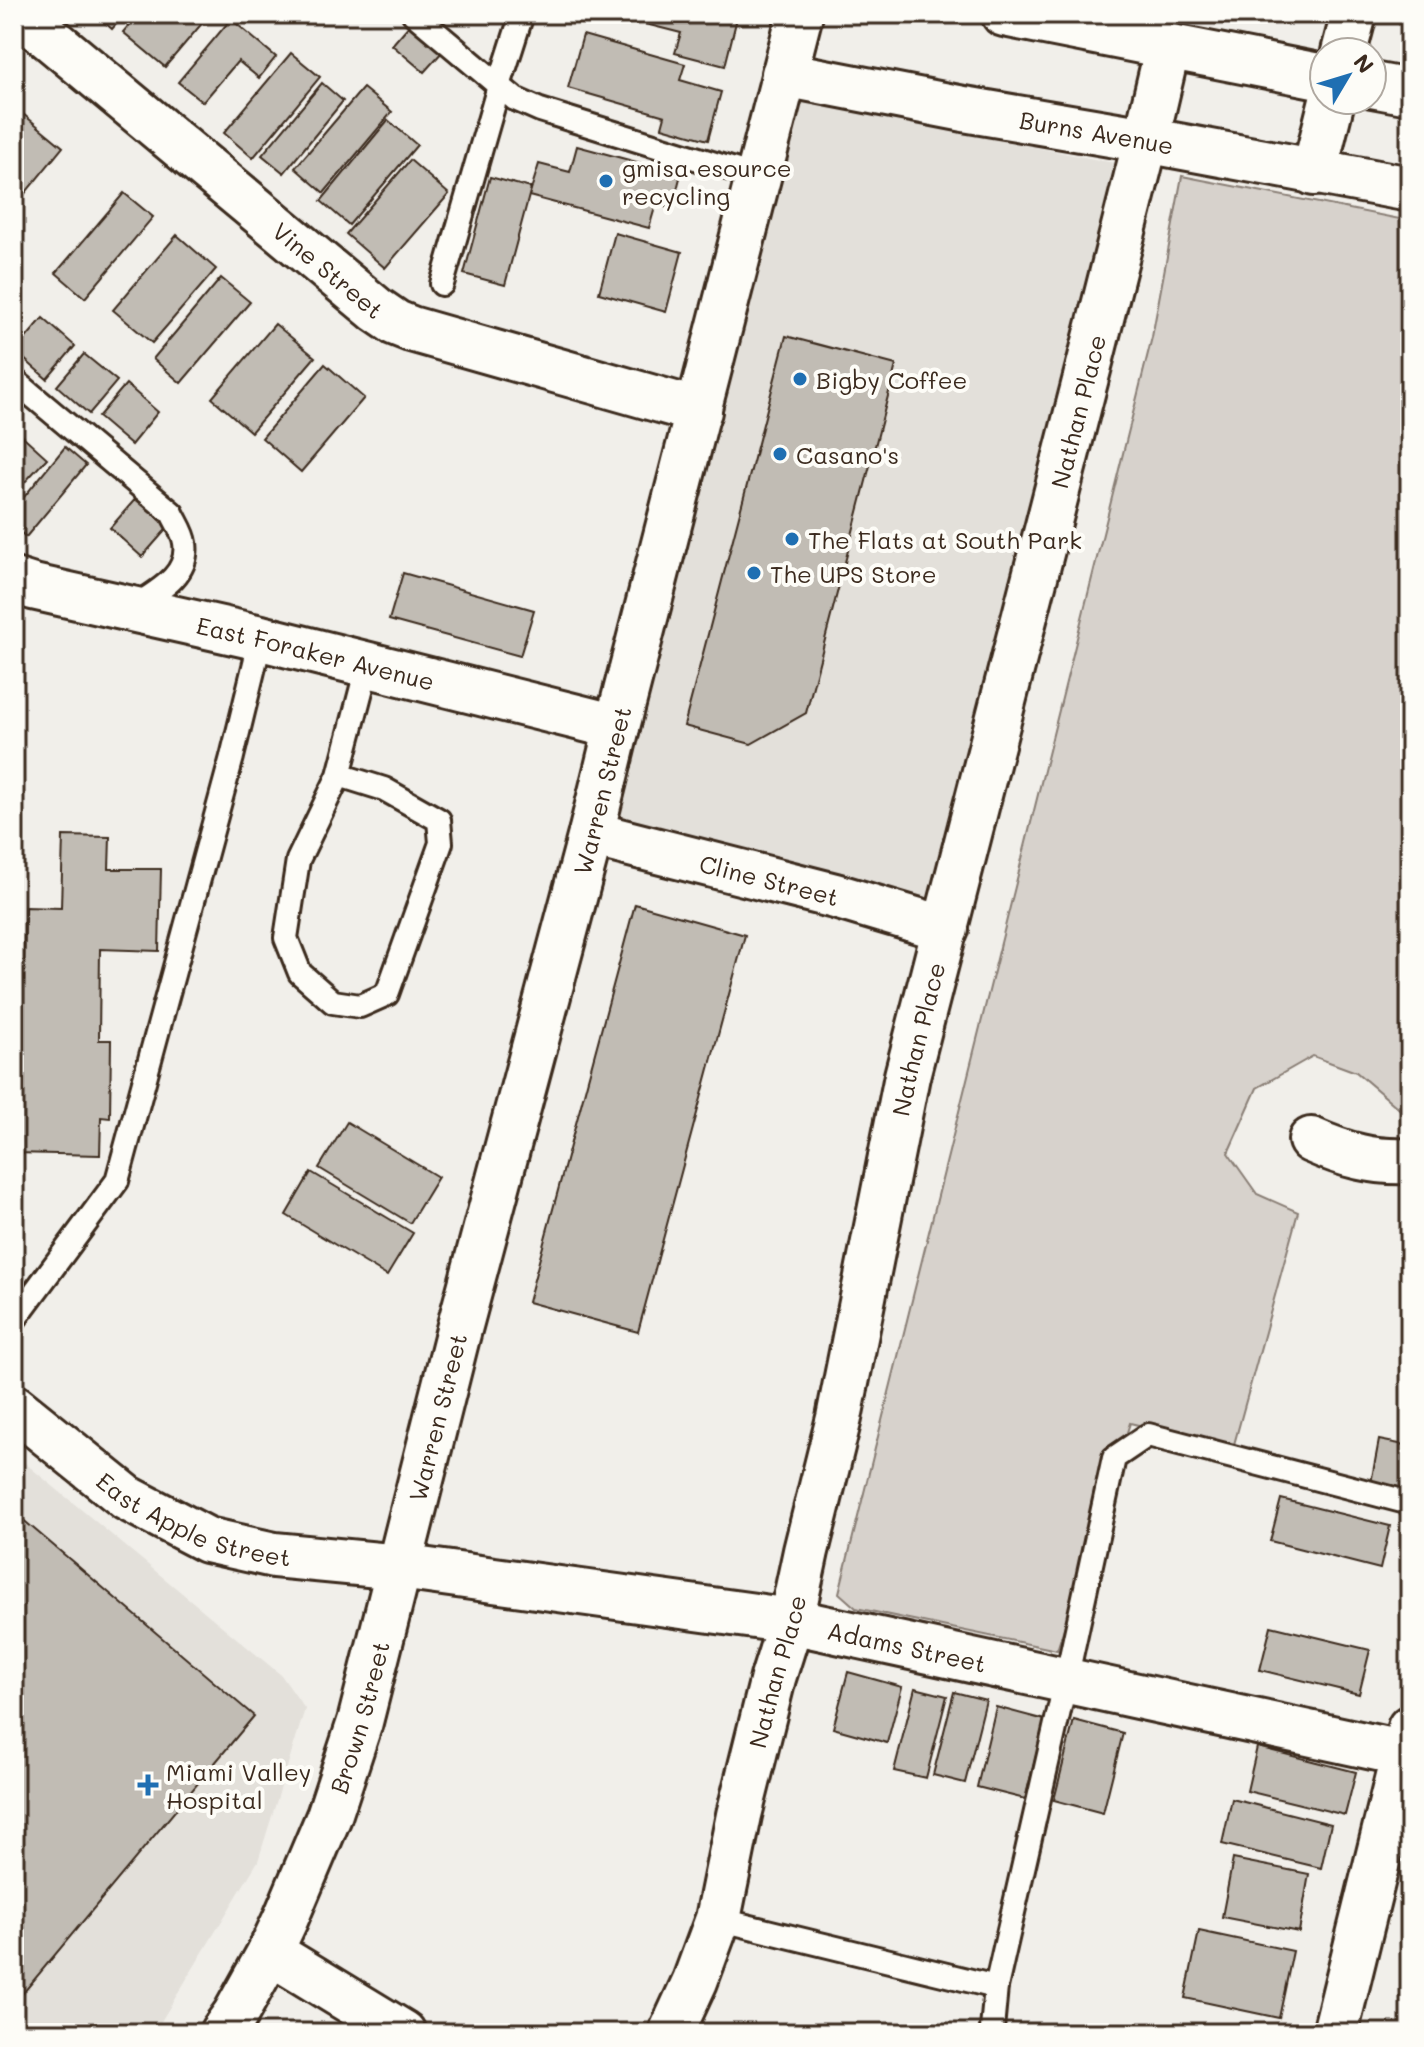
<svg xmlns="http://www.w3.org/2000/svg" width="1424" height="2047" font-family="Mali,sans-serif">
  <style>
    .built { fill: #e3e0da }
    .green { fill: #d7d2cc; stroke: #897e75; stroke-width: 2 }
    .building { fill: #c1bcb4; stroke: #3b2a1e; stroke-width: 2 }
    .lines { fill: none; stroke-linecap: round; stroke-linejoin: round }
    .service-casing { stroke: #3b2a1e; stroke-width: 28 }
    .minor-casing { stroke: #3b2a1e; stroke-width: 50 }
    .tertiary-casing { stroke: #3b2a1e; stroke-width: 50 }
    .service { stroke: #fdfcf7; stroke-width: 22 }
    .minor { stroke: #fdfcf7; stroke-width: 44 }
    .tertiary { stroke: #fdfcf7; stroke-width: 44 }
    .poi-dot { fill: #1f6fb2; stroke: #fdfcf7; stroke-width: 3 }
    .labels { text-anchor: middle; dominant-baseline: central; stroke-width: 8; stroke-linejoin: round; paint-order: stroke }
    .street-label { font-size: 24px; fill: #3b2a1e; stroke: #fdfcf7 }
    .poi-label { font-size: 24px; fill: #3b2a1e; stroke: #fdfcf7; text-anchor: start }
  </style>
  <rect width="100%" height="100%" fill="#f1efea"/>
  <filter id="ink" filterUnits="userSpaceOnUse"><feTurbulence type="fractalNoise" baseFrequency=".0125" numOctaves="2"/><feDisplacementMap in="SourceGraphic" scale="16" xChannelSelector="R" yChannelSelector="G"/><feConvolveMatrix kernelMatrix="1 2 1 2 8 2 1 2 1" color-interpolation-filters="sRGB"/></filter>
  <g filter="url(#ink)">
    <g class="built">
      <polygon points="796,100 1114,163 937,905 606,826"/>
      <polygon points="14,1454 281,1675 305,1709 258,1861 154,2033 14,2033"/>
    </g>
    <polygon class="green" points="1182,176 1410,221 1410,1118 1356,1072 1313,1056 1257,1088 1228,1153 1257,1194 1298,1212 1233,1448 1130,1423 1057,1650 856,1608 839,1593 1152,337"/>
    <g class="building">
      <polygon points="95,14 125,14 112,29"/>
      <polygon points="138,14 210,14 165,67 123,32"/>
      <polygon points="606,14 738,14 725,66 675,53 681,33"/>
      <polygon points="231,19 276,57 259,78 238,61 203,102 178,82"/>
      <polygon points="411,23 443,51 424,72 392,45"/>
      <polygon points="583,35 685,64 680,80 721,92 708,140 662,127 665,116 568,88"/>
      <polygon points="291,53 320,77 253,158 224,133"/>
      <polygon points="322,83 343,101 284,173 262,155"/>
      <polygon points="363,88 392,112 324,193 295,168"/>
      <polygon points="23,114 63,147 14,207 14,126"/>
      <polygon points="388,120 417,145 349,225 321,201"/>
      <polygon points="577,146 681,174 672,209 656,204 649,228 529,196 539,164 570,172"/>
      <polygon points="410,160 449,194 385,268 346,234"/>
      <polygon points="490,177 531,188 505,285 464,274"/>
      <polygon points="124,193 153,217 85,298 56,273"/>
      <polygon points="615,233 682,252 666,312 599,293"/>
      <polygon points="177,235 216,269 152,343 113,310"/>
      <polygon points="221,278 250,302 181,383 153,359"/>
      <polygon points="43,318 75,346 47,379 15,351"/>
      <polygon points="275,324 315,357 251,432 212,398"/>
      <polygon points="786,336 896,365 806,713 751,744 684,726"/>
      <polygon points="84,354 117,381 89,414 57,386"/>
      <polygon points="325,364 364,398 301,472 262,438"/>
      <polygon points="126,384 158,412 131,445 98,417"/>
      <polygon points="15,429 47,458 14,494 14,430"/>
      <polygon points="65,447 86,465 26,537 14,527 14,509"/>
      <polygon points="138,496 171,524 142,557 110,528"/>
      <polygon points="403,573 534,610 520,656 389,620"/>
      <polygon points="63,836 110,837 109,869 161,869 159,951 100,949 99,1040 111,1040 110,1118 101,1117 100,1155 14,1153 14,1023 23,1023 25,907 61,908"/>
      <polygon points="635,904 745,935 638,1332 528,1302"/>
      <polygon points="347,1122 438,1177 410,1223 319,1168"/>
      <polygon points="311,1172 413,1233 387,1276 286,1215"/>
      <polygon points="1379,1440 1410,1446 1410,1492 1371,1483"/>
      <polygon points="1281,1499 1390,1526 1380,1569 1270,1541"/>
      <polygon points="14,1512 254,1716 14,2004"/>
      <polygon points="1271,1626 1370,1650 1359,1694 1260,1670"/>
      <polygon points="848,1672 902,1687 887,1743 833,1728"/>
      <polygon points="915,1688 947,1696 926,1778 894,1771"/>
      <polygon points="954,1692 986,1700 965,1783 933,1775"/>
      <polygon points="996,1707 1045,1720 1025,1799 977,1787"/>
      <polygon points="1074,1720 1123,1733 1103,1813 1054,1800"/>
      <polygon points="1257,1747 1356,1772 1345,1815 1247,1791"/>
      <polygon points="1232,1799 1331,1824 1321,1868 1222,1844"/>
      <polygon points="1233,1859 1309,1874 1299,1932 1222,1917"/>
      <polygon points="1199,1931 1293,1951 1279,2018 1185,1998"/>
    </g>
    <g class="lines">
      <defs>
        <g id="service">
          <polyline points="414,14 515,99 540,110 757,177"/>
          <polyline points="442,284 499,86 522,14"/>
          <path d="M14 380 172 513C176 522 184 533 185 543 190 577 154 593 131 609"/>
          <polyline points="339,775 384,789 439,820 441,843 387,994 360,1006 333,1002 300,973 286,938 298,860 339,775 368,664"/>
          <polyline points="14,1320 117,1181 232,757 261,638"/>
          <polyline points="718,1919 996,1987 992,2029 993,2033"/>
          <polyline points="996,1987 1066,1680 1114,1458 1148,1435 1410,1503"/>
        </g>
        <g id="minor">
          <path id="s1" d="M21 14 377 310 396 323 411 329 699 411"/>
          <polyline points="1004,14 1324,77"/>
          <polyline points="1344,52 1354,14"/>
          <path id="s2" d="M784 74 964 109 1146 140 1410 189"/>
          <polyline points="1372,85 1410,92"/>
          <polyline points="1314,173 1332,100"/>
          <path id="s3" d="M14 581 33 587 261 638 617 727"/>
          <path id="s4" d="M591 834 835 896 946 929"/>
          <path d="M1311 1140C1345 1155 1373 1163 1410 1161"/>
          <path id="s5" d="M14 1407 127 1498 207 1540 274 1555 400 1567 791 1621 1410 1755"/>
          <polyline points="270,1952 403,2033"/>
          <path id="s6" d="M671 2033 695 1981 718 1919 739 1815 773 1678 791 1621 806 1551 839 1418 907 1076 1091 358 1146 140 1168 46"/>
          <polyline points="1335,2033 1410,1728"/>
        </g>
        <g id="tertiary">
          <path id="s7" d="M222 2033 235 2015 270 1952 285 1920 329 1816 360 1722 457 1337 591 834 617 727 800 14"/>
        </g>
      </defs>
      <use href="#service" class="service-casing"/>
      <use href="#minor" class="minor-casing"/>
      <use href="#tertiary" class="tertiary-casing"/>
      <use href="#service" class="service"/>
      <use href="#minor" class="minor"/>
      <use href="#tertiary" class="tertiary"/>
    </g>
  </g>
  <g class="poi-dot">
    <circle cx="606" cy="181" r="8"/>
    <circle cx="800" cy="379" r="8"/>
    <circle cx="780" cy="454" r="8"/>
    <circle cx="792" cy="539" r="8"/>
    <circle cx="754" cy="573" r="8"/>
    <path d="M144 1773h8v8h8v8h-8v8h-8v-8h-8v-8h8z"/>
  </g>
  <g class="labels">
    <g class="street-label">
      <text stroke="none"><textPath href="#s2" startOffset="318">Burns Avenue</textPath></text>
      <text stroke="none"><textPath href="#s1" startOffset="400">Vine Street</textPath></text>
      <text stroke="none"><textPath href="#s6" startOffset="1674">Nathan Place</textPath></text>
      <text stroke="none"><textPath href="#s3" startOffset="310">East Foraker Avenue</textPath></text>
      <text stroke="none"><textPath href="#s7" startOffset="1304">Warren Street</textPath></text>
      <text stroke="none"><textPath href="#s4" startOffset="184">Cline Street</textPath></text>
      <text stroke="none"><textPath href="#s6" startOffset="1026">Nathan Place</textPath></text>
      <text stroke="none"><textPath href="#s7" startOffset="656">Warren Street</textPath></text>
      <text stroke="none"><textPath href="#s5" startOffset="216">East Apple Street</textPath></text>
      <text stroke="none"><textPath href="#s5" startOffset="944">Adams Street</textPath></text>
      <text stroke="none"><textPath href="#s6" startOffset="378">Nathan Place</textPath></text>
      <text stroke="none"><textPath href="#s7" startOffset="346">Brown Street</textPath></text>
    </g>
    <g class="poi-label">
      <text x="622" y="167">gmisa esource<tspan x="622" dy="28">recycling</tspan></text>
      <text x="816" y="379">Bigby Coffee</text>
      <text x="796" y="454">Casano's</text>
      <text x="808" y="539">The Flats at South Park</text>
      <text x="770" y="573">The UPS Store</text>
      <text x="166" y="1771">Miami Valley<tspan x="166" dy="28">Hospital</tspan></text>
    </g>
  </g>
  <rect width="1424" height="2047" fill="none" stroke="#fdfcf7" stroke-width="48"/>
  <rect x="24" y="24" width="1376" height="1999" fill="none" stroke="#3b2a1e" stroke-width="3" filter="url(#ink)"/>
  <g transform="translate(1348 76) rotate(52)"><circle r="38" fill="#fdfcf7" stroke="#afa8a0" stroke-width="2"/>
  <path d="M0-6L14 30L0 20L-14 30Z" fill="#1f6fb2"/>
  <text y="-12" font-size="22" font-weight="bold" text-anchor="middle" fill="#3b2a1e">N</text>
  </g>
</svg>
